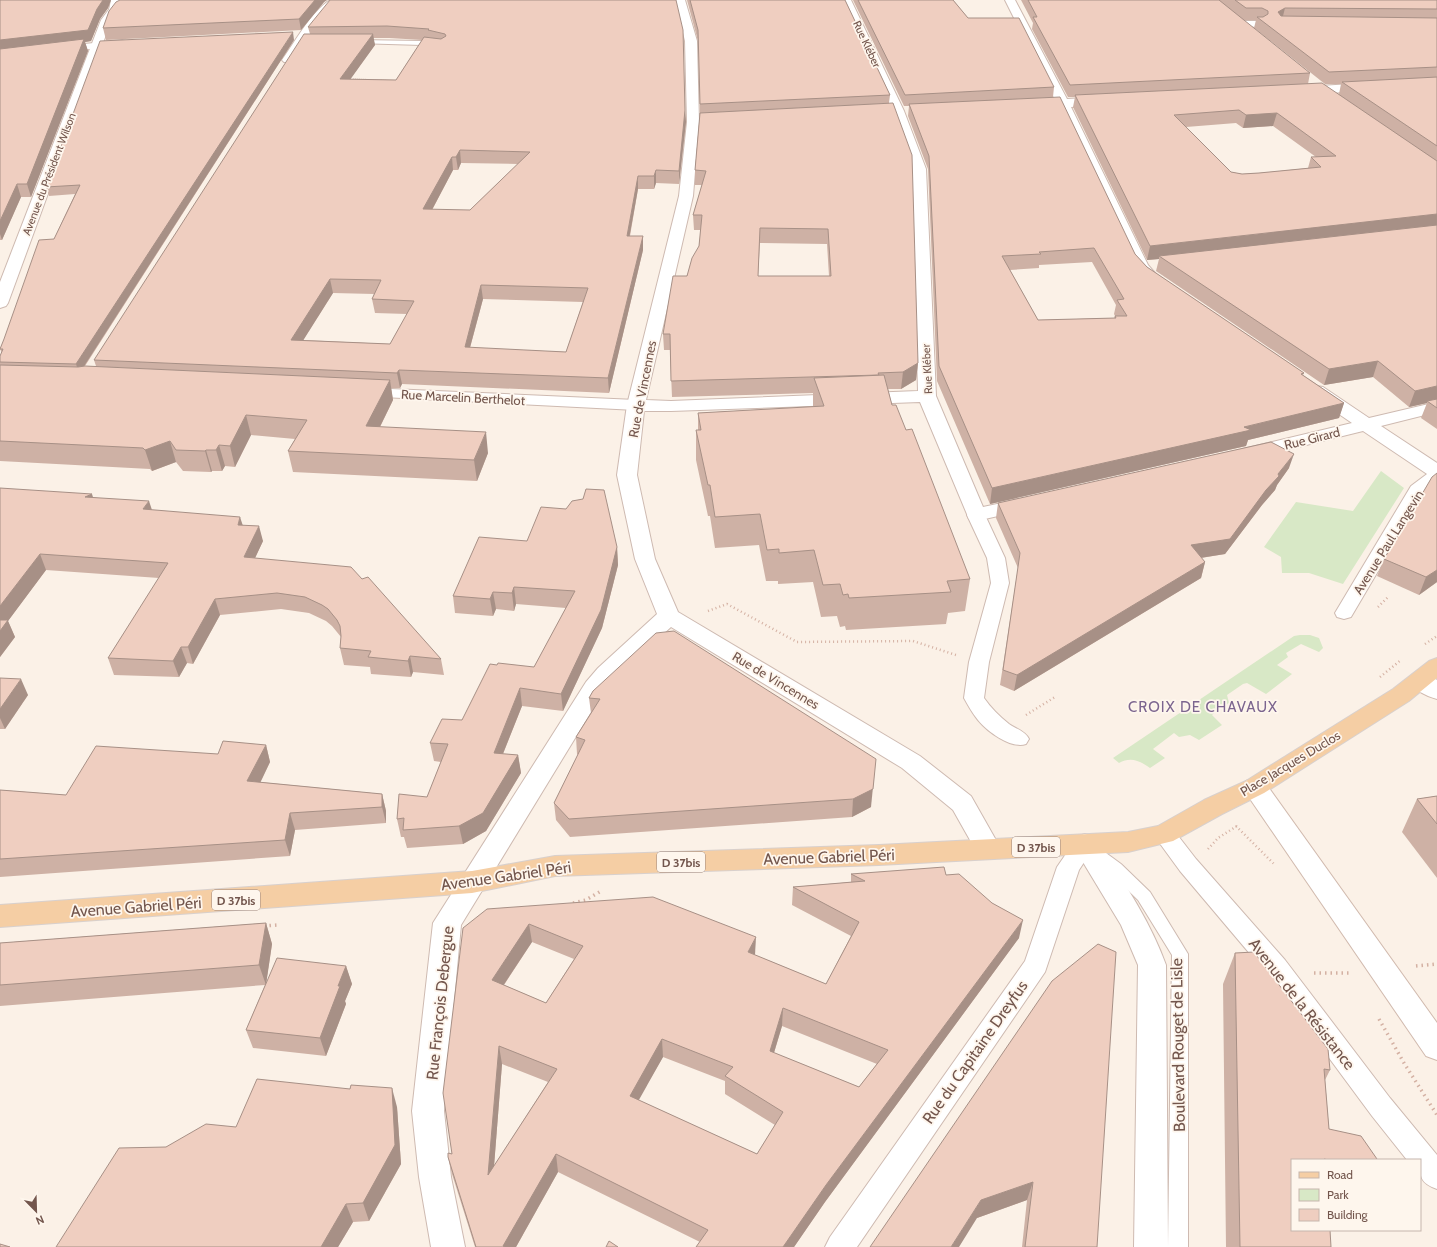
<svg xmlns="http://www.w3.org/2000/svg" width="1437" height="1247" font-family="Cabin,sans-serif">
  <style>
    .green { fill: #d8e8c6 }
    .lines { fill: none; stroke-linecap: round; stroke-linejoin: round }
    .service-casing { stroke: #cebab1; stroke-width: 2 }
    .pedestrian-casing { stroke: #cebab1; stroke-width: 2 }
    .minor-casing { stroke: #cebab1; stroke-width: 2 }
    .tertiary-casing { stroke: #cebab1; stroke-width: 2 }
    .secondary-casing { stroke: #d1baae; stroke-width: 2 }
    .primary-casing { stroke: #d8d0cd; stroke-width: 2 }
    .path-far2 { stroke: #d4b1a3; stroke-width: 1.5; stroke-dasharray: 0.5 1.5; stroke-linecap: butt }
    .path-far1 { stroke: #d4b1a3; stroke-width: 2.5; stroke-dasharray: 1 3; stroke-linecap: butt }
    .path { stroke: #d4b1a3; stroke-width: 3.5; stroke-dasharray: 1.5 4; stroke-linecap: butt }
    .service { fill: #fff; fill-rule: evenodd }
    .pedestrian { fill: #fff; fill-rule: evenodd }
    .minor { fill: #fff; fill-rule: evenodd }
    .tertiary { fill: #fff; fill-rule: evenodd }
    .secondary { fill: #fff; fill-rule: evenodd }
    .primary { fill: #f5cea4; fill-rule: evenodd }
    .wall { fill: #ceb1a5; fill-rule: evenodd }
    .shaded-wall { fill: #a79086 }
    .building { fill: #efcec0; stroke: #a79086; fill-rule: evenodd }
    .labels { text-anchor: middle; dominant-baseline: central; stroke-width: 3.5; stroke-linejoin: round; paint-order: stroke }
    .far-street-label { font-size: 11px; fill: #73564d; stroke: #fef6ed }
    .shield { fill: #fef6ed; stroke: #9d867d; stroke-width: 1 }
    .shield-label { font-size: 12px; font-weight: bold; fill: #73564d }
    .street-label { font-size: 13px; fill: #73564d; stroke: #fef6ed }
    .quarter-label { font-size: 15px; letter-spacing: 1px; fill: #7c658f; stroke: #fef6ed }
    .near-street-label { font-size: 16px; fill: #73564d; stroke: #fef6ed }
  </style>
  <rect width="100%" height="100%" fill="#fbf1e7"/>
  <g class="green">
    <polygon points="1381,471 1404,488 1343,584 1309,573 1282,573 1281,557 1264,547 1296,502 1353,511"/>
    <path d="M1300 635H1310L1319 638 1323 648 1319 652 1301 644 1286 653 1288 657 1277 665 1292 674 1266 694 1247 683 1243 684 1227 695 1229 703 1216 711 1212 715 1222 725 1199 740 1190 735 1179 737 1174 733 1153 749 1165 758 1150 768C1140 761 1131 756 1119 763L1113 758 1294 636Z"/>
  </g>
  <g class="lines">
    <defs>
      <g id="service">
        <polygon points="357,40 422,41 440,46 437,48 422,45 355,43 355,41"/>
        <polygon points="1100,851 1106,853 1121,864 1150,892 1188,954 1188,1247 1168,1247 1172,955 1138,900 1109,872 1094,861 1092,857 1094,853"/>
      </g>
      <g id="pedestrian">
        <polygon points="1241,21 1259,21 1264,24 1259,27 1238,26 1236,24"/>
        <polygon points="368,388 636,400 641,402 644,405 641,408 636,410 363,396 360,393 363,390"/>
        <polygon points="1437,470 1437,483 1424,493 1351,617 1344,619 1337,617 1335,613 1411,486 1431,471"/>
        <path d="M976 510 982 511 985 515 1005 558 1009 583 989 662 984 698C991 708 999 716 1009 724 1016 729 1025 731 1029 739L1026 744C1011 749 988 732 978 720 972 713 968 705 964 698L969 662 991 583 987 558 967 515 970 511Z"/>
        <path d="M1164 826 1172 828 1196 859 1285 960 1390 1098 1437 1155V1189C1420 1183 1420 1177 1420 1160H1407L1372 1116 1267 974 1180 871 1153 834 1156 828Z"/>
        <polygon points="1085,835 1093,838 1096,844 1079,870 1045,972 857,1247 825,1247 830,1237 1025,961 1057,867 1077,838"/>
      </g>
      <g id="minor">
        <polygon points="111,0 121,0 118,12 110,12 109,10"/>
        <path d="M330 0H342L333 7 315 28 292 62H284L282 60C295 42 311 12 330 0Z"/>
        <polygon points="675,0 685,0 697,41 699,122 693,196 646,400 671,401 918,391 912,169 892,111 841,0 851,0 904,111 926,169 936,396 983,507 1025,498 1032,500 1035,504 1032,508 1025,510 976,521 969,519 920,402 671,411 644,411 637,475 655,559 678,612 920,756 971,796 1001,849 997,856 988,859 979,856 953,810 902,768 671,627 614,678 602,694 461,925 444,1111 451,1177 465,1247 431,1247 419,1177 412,1111 433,923 586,682 598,668 657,614 635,559 617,475 627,405 679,196 687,122 685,41"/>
        <path d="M1005 0H1015L1067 99 1104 97 1108 98 1110 101 1108 104 1104 105 1071 107 1148 265 1161 280 1158 283C1147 286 1140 276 1133 267L1059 107 1030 108 1028 105 1030 102 1055 100Z"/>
        <polygon points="122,40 126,41 128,43 126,45 0,59 0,53"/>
        <polygon points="1369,83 1373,84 1375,87 1373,90 1302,95 1298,94 1296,91 1298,88 1302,87"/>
        <polygon points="1317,386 1323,387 1369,418 1437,402 1437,412 1381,426 1437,463 1437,478 1430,476 1363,431 1250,459 1243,457 1241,453 1243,449 1352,423 1311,395 1308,391 1311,387"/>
        <path d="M1085 834 1094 837C1121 878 1149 918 1166 965L1168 1247H1134L1138 965 1121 925 1072 844 1076 837Z"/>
      </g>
      <polygon id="tertiary" points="124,0 137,0 118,12 111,21 8,303 6,306 0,308 0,282 101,20 110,8"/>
      <g id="secondary">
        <path d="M1420 672 1428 675 1437 680V699C1426 696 1414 690 1408 680L1412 675Z"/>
        <polygon points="1255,778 1264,781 1437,1023 1437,1060 1426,1056 1246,793 1242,787 1246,781"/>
      </g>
      <polygon id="primary" points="1437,658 1437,678 1409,701 1264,793 1222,814 1173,841 1128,852 879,865 555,876 472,893 0,927 0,905 472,871 555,856 879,845 1128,832 1158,826 1204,800 1246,781 1393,689 1429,661"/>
    </defs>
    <use href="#service" class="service-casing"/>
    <use href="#pedestrian" class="pedestrian-casing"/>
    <use href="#minor" class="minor-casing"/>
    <use href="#tertiary" class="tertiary-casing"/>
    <use href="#secondary" class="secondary-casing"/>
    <use href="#primary" class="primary-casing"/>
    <polyline class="path-far2" points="353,79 394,81"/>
    <g class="path-far1">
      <polyline points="1378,607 1388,597"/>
      <polyline points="708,611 727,604 797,642 913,641 956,655"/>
      <polyline points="1425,644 1437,636"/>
      <polyline points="1380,677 1401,660"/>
      <polyline points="1026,715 1055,697"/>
      <polyline points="1236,826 1275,865"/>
      <polyline points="1208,849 1218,838 1237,826"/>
    </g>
    <g class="path">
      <polyline points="573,903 586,900 601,891"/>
      <polyline points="264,926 277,925"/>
      <polyline points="1416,966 1437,964"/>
      <polyline points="1314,973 1349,973"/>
      <polyline points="1379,1019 1404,1063 1437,1115"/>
    </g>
    <use href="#service" class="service"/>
    <use href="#pedestrian" class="pedestrian"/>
    <use href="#minor" class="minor"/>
    <use href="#tertiary" class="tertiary"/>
    <use href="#secondary" class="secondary"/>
    <use href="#primary" class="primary"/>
  </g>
  <g class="wall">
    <polygon points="0,0 111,0 108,8 100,19 91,41 85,42 88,51 31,197 21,197 2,240 0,240"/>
    <polygon points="120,0 327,0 324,2 301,30 106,40 103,28"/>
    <path d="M676 0 685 110 686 122 679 184 656 183 654 189H638L630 236H643V250L609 393 402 384 400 388H391L393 400 380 427 488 453 477 481 293 472 288 451 295 439 251 435 235 467 225 466 222 471H212L211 472 183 471 176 462 152 471 150 469 0 461V356L2 353 0 349 54 239 75 194 49 196 46 187 294 40 85 366H96L94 360 310 34 308 27ZM373 38H389L422 40 396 80 350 79 375 45ZM461 163 518 164 470 210H432L453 170H458ZM333 293 374 294 372 299 375 313 407 314 390 344 303 340ZM483 299 583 302 566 352 470 348Z"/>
    <path d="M687 0H845L890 95 889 103 918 363 916 380 901 389H888L892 405 906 430 970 579 965 611 948 613 946 624 846 630 845 626 840 627 837 616 821 617 813 582 778 584V581H766L759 545 715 548 710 516H708L696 460V430H698V413L813 407V393L672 397 670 350H664L663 334 699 246 701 230H694L693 215 702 185H695V170L700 113 698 41ZM760 243 827 244 829 276H758Z"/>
    <path d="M853 0H953L968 18 1054 87 1053 97 1135 254 1147 267 1304 373 1303 375 1344 403 1339 418 1248 440 1246 446 990 504 937 381 928 169 908 116 909 106H904ZM1092 262 1116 305 1114 314 1115 316 1114 318 1038 320 1010 270 1039 268V265Z"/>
    <path d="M1021 0H1437V429L1421 418 1427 403 1409 407 1373 377 1324 385 1156 271 1159 259 1147 260 1073 107 1075 97H1068L1032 29 1033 23ZM1243 20H1256L1254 28 1325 84H1341L1339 94 1308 84 1310 73ZM1236 123 1243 128 1273 126 1316 157H1311L1308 168 1259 173 1242 174 1231 172 1186 127Z"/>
    <polygon points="1289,468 1277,485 1275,490 1262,505 1225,554 1201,558 1205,562 1201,578 1014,691 1000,685 1018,568 996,518 998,503"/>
    <polygon points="1437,473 1437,582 1419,595 1377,576 1384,559"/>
    <polygon points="0,488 93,497 152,510 243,525 263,541 255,558 362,579 441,659 444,675 413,672 411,677 371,674 370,667 344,665 340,648 341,637 332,626 326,621 309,613 281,609 220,615 193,664 187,663 179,677 114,675 108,658 159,578 46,570 8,621 15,637 0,657"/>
    <polygon points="617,547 618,565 602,628 563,711 522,706 503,754 518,755 521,773 486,831 463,844 407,848 404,837 401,837 397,819 427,797 441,762 434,761 430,743 534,667 566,608 516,604 514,611 496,609 493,616 455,613 453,596"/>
    <polygon points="0,678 28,695 5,729 0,729"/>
    <polygon points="593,691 871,807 852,817 570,837 556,820 554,803 578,755 577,754 576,737 591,713 589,698"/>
    <polygon points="266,745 270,762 260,782 382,794 386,811 386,823 295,830 290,856 0,877 0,790 66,795 218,754"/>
    <polygon points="1437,796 1437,878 1402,832 1417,799"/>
    <path d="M851 874 946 875 1019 938 825 1202 794 1247H696L700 1242 558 1172 516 1247H475L452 1174 448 1157 452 1154 487 909 755 955 826 984 851 936 792 905 793 887 851 882ZM532 942 574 959 546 1003 504 985ZM782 1026 877 1064 859 1087 774 1053ZM663 1057 725 1081V1094L775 1125 757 1154 638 1100ZM502 1064 548 1082 494 1166Z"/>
    <polygon points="266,923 272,944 266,983 346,966 352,984 345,1001 346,1004 326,1056 253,1048 246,1030 265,985 0,1006 0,943"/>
    <polygon points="1235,953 1330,1070 1325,1080 1329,1129 1376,1160 1292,1160 1331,1247 1226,1247 1223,984"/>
    <polygon points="1052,981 1097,1247 1022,1247 1027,1200 977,1218"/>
    <polygon points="397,1107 401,1164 369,1221 353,1222 338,1247 56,1247 166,1147 236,1127"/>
  </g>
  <g class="shaded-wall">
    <polygon points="103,0 111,0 108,8 100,19 91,41 85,42 88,51 31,197 27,184 0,52 0,40 97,9"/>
    <polygon points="315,0 327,0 324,2 301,30 299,19"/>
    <polygon points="1285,8 1282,20 1278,12"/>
    <polygon points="293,32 294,40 79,374 76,364"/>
    <polygon points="373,34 375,45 342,91 340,79"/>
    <polygon points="685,110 686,122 679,184 679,171"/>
    <polygon points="1277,113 1273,126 1243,128 1246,115"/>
    <polygon points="460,150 461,163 458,170 456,157"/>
    <polygon points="452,157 453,170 425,223 423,209"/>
    <polygon points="656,170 656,183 654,189 654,176"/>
    <polygon points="638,176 638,189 627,250 627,236"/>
    <polygon points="17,184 21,197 2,240 0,234 0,221"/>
    <polygon points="1437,214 1437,228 1159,256 1159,259 1147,260 1150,246"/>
    <polygon points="643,236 643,250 609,393 608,378"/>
    <polygon points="330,279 333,293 294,355 291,340"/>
    <polygon points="481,285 483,299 466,362 465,347"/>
    <polygon points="1378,361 1373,377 1324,385 1329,369"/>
    <polygon points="918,363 916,380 901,389 903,372"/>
    <polygon points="399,370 402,384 400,388 397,373"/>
    <polygon points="390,380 393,400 370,447 366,426"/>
    <polygon points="1437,386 1437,401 1427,401 1427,403 1409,407 1415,391"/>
    <polygon points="1344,403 1339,418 1248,440 1246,446 990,504 992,488"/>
    <polygon points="246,415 251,435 235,467 230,446"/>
    <polygon points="486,432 488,453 477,481 474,460"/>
    <polygon points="170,441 176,462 152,471 145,450"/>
    <polygon points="219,445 225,466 222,471 216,450"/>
    <polygon points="206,450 212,471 211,472 205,451"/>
    <polygon points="1294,454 1289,468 1277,485 1275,490 1262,505 1225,554 1187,560 1191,545 1278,474"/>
    <polygon points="92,494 97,510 85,497"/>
    <polygon points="149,501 154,516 143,509"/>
    <polygon points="240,517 245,532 238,525"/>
    <polygon points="259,526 263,541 248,573 244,557"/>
    <polygon points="617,547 618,565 602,628 563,711 561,694"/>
    <polygon points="40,554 46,570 8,621 15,637 0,657 0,606"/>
    <polygon points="1205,562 1201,578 1014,691 1017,675"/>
    <polygon points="1437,570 1437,582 1419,595 1426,577"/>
    <polygon points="514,587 516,604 514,611 512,593"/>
    <polygon points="493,592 496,609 493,616 490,599"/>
    <polygon points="215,599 220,615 193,664 188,647"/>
    <polygon points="181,647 187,663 179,677 173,661"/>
    <polygon points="410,656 413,672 411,677 408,661"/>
    <polygon points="21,679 28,695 5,729 0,718 0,709"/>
    <polygon points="520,688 522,706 496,771 494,753"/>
    <polygon points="266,745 270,762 253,798 247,781"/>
    <polygon points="518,755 521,773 486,831 463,844 459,826"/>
    <polygon points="874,777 871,807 852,817 853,799"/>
    <polygon points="382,794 386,811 386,823 382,807"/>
    <polygon points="290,813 295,830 290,856 285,840"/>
    <polygon points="1023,920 1019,938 825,1202 794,1247 783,1247 826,1185"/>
    <polygon points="266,923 272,944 266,985 259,965"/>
    <polygon points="529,924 532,942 495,998 492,980"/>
    <polygon points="756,937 755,955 748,952"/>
    <polygon points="346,966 352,984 345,1001 346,1004 326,1056 320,1038 338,986"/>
    <polygon points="783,1008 782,1026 769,1069 770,1051"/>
    <polygon points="662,1039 663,1057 631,1114 630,1096"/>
    <polygon points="499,1046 502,1064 492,1192 488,1175"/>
    <polygon points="392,1088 397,1107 401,1164 369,1221 363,1203"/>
    <polygon points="556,1154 558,1172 516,1247 504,1247 503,1246"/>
    <polygon points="1033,1182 1027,1200 977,1218 959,1247 951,1247 981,1200"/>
    <polygon points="346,1204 353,1222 338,1247 321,1247"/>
  </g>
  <g class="building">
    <polygon points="0,0 103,0 97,9 88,30 0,40"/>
    <polygon points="120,0 315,0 299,19 103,28 109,11 116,2"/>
    <path d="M330 0H676L683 30 685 110 679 171 656 170 654 176H638L627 236H643L608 378 399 370 397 373 94 360 304 34H373L340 79 396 80 424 37 441 39 446 36 445 34 428 30 429 29 387 26 308 27ZM460 150 530 152 470 210 423 209 452 157H456ZM330 279 381 280 372 299 414 301 390 344 291 340ZM481 285 588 288 566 352 465 347Z"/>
    <polygon points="690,0 845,0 890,95 700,104 698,30"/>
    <polygon points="858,0 953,0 968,18 1019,18 1054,87 905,95"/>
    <polygon points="1028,0 1219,0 1310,73 1070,85 1033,17 1037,17"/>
    <polygon points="1235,0 1437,0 1437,9 1285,8 1278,12 1281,16 1437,18 1437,67 1329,72 1257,17 1263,17 1268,14 1268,11 1262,8 1246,8"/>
    <polygon points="293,32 76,364 0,362 0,356 3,349 0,349 4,339 39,240 54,239 80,185 46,187 100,41"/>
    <polygon points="84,39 27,184 17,184 0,221 0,49"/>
    <polygon points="1437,77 1437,146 1342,82"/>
    <path d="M1322 83 1437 161V214L1150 246 1075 95ZM1239 110 1246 115 1277 113 1336 156 1311 157 1321 167 1259 173 1242 174 1231 172 1174 115Z"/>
    <path d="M1060 97 1135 254 1147 267 1304 373 1301 374 1344 403 1244 427 1251 430 992 488 939 366 929 156 909 104ZM1094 248 1124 299 1117 300 1127 316H1115L1116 318 1038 320 1002 256 1041 254 1039 252Z"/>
    <path d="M893 103 912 155 918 363 903 372 878 373 879 375 671 381 670 334H663L673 276H687L692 258 699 246 702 215H693L706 171 695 170 700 113ZM760 228 828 229 831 276H758Z"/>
    <polygon points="1437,225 1437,386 1415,391 1378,361 1329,369 1159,256"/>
    <polygon points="0,365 78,367 85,366 390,380 366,426 486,432 474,460 288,451 307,420 246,415 230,446 219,445 216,450 206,450 205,451 176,450 170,441 145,450 143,448 0,441"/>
    <polygon points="884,375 892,405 896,405 906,430 912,429 970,579 947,581 951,592 849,598 848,594 843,595 840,584 823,585 814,550 779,553 779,549 767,550 760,514 715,517 710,485 708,485 696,430 701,430 698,413 824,406 814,378"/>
    <polygon points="1437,399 1437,408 1427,401"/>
    <polygon points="1271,442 1294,454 1278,474 1279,476 1266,490 1230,539 1191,545 1205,562 1017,675 1003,670 1020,553 998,503"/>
    <polygon points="1437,473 1437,570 1426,577 1384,559 1432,477"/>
    <polygon points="0,488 92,494 85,497 149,501 143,509 240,517 238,525 259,526 244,557 351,567 362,579 368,577 441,659 410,656 408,661 368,657 371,651 340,648 341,636 340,626 337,620 328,609 322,605 305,597 277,593 215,599 188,647 181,647 173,661 108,658 168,563 40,554 0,606"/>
    <polygon points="586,489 604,490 617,547 601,610 561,694 520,688 494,753 518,755 483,813 459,826 403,830 404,818 397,819 399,794 427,797 448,744 430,743 442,719 462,720 490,664 497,665 498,663 534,667 575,591 514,587 512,593 493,592 490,599 453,596 479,537 527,541 541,507 566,509 572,501 583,499"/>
    <polygon points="0,620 8,620 0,631"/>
    <polygon points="674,631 876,759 873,789 853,799 569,819 554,803 585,740 576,737 600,699 589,698 593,691 656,633"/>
    <polygon points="0,678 21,679 0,709"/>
    <polygon points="223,741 266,745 247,781 382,794 382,807 290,813 285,840 0,859 0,790 66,795 96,746 218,754"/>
    <polygon points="1437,796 1437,824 1417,799"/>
    <path d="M944 867 946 875 959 874 992 903 1023 920 826 1185 783 1247H696L708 1230 556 1154 503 1246 505 1247H476L448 1157V1153L452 1154 443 1093 463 928 487 909 653 897 756 937 748 952 826 984 859 922 793 887 865 881 851 874ZM529 924 583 946 546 1003 492 980ZM783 1008 888 1050 859 1087 770 1051ZM662 1039 733 1067 725 1076 783 1112 757 1154 630 1096ZM499 1046 557 1069 488 1175Z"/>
    <polygon points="266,923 259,965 0,985 0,943"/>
    <polygon points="1098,944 1116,952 1097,1247 1025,1247 1033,1182 981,1200 951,1247 870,1247 1052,981"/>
    <polygon points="1254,952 1328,1049 1330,1070 1324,1069 1329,1129 1361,1136 1377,1159 1373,1160 1329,1160 1324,1159 1324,1160 1292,1160 1292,1230 1330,1230 1331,1247 1240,1247 1235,953"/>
    <polygon points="277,958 346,966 338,986 340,986 320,1038 246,1030"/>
    <polygon points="257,1079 350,1089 351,1085 392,1088 395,1145 363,1203 346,1204 321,1247 56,1247 119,1148 166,1147 206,1124 236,1127"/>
    <polygon points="609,1241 618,1247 606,1247"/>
    <polygon points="0,1244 10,1247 0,1247"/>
  </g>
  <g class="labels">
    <g class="far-street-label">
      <text transform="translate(867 44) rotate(65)">Rue Kléber</text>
      <text transform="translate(49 174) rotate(-69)">Avenue du Président Wilson</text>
      <text transform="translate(927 369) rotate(-93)">Rue Kléber</text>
    </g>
    <g class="shield">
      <rect x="1012" y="837" width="48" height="20" rx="3"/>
      <rect x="657" y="852" width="48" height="20" rx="3"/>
      <rect x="212" y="890" width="48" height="20" rx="3"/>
    </g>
    <g class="shield-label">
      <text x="1036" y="847">D 37bis</text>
      <text x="681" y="862">D 37bis</text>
      <text x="236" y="900">D 37bis</text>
    </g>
    <g class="street-label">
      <text transform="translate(642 389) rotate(-79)">Rue de Vincennes</text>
      <text transform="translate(463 397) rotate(3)">Rue Marcelin Berthelot</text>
      <text transform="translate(1312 438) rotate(-14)">Rue Girard</text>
      <text transform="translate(1388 542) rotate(-58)">Avenue Paul Langevin</text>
      <text transform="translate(776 680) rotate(31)">Rue de Vincennes</text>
      <text transform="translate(1290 763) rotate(-31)">Place Jacques Duclos</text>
    </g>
    <g class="quarter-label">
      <text x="1203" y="707">CROIX DE CHAVAUX</text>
    </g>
    <g class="near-street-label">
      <text transform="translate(829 857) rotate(-2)">Avenue Gabriel Péri</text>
      <text transform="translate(506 876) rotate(-8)">Avenue Gabriel Péri</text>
      <text transform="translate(136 907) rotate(-4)">Avenue Gabriel Péri</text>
      <text transform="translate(440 1003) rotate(-84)">Rue François Debergue</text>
      <text transform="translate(1302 1004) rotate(52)">Avenue de la Résistance</text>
      <text transform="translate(1178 1045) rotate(-91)">Boulevard Rouget de Lisle</text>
      <text transform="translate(975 1052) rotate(-55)">Rue du Capitaine Dreyfus</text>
    </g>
  </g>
  <rect x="1291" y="1159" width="130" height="72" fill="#fef6ed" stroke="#c6b6ad"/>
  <rect x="1299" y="1172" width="20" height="6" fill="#f5cea4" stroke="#c6b6ad"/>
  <text x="1327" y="1179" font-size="12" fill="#73564d">Road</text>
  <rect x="1299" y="1189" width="20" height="12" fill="#d8e8c6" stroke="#c6b6ad"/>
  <text x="1327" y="1199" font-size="12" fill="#73564d">Park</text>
  <rect x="1299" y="1209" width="20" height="12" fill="#efcec0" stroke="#c6b6ad"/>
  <text x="1327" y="1219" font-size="12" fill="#73564d">Building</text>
  <g transform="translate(36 1211) rotate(157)" stroke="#fef6ed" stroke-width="3" paint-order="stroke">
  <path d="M0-3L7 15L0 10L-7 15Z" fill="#73564d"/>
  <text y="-6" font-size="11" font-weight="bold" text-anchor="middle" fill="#73564d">N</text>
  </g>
</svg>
